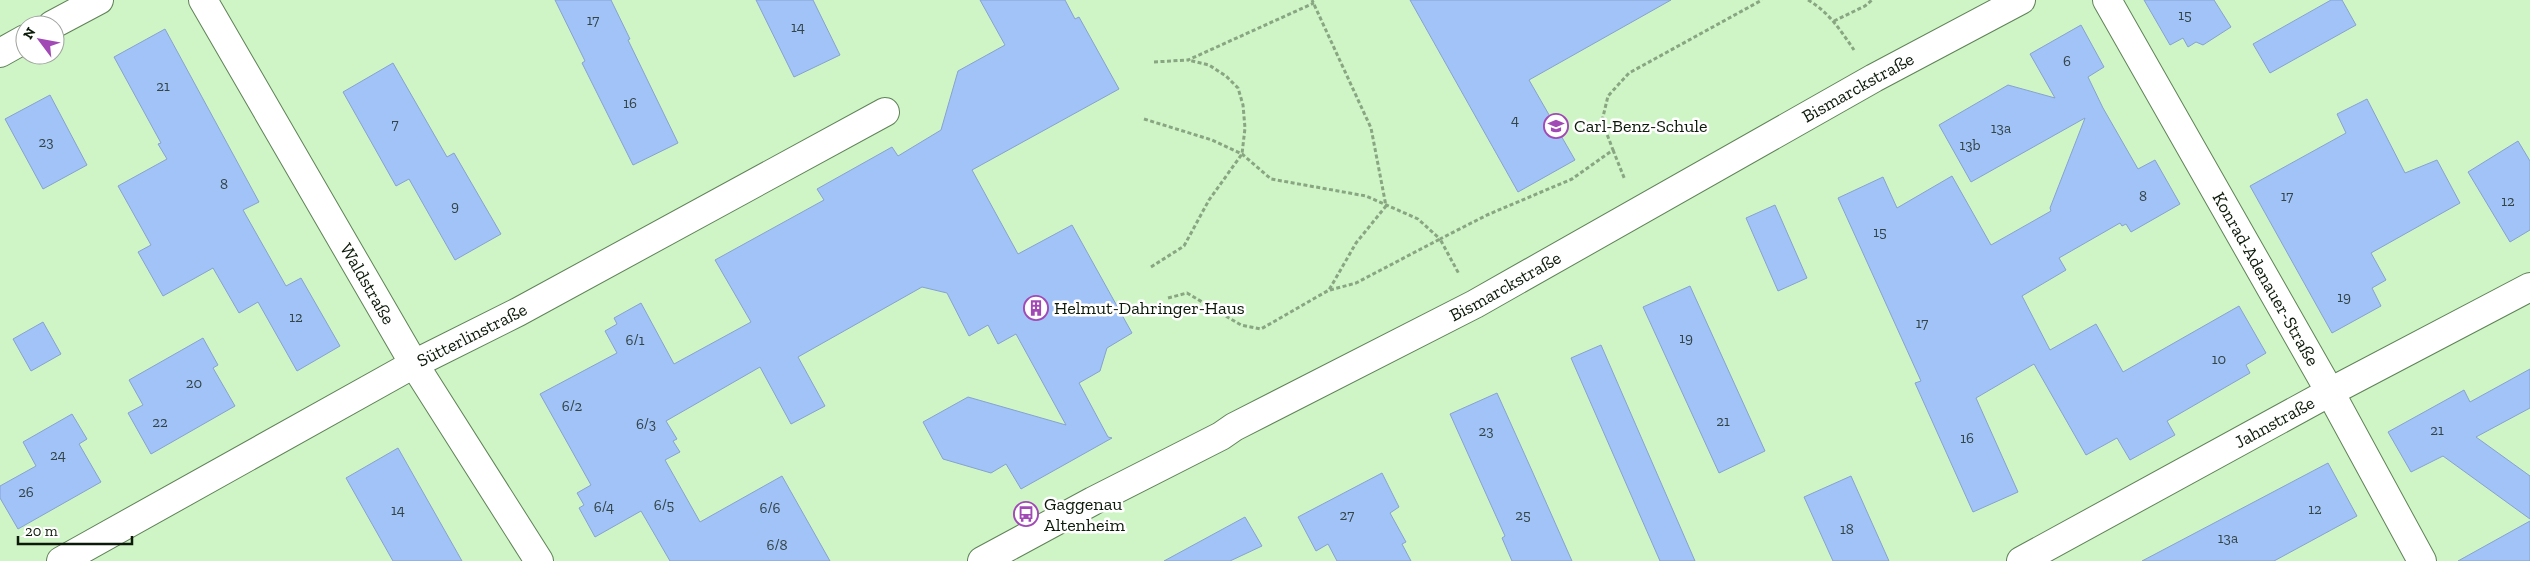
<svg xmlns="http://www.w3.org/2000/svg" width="2530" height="561" font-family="'Zilla Slab',serif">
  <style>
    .building { fill: #a2c3f8; stroke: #86a2d0 }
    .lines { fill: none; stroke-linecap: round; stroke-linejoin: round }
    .minor-casing { stroke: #5f8257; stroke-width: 30 }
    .path { stroke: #89a682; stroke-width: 3; stroke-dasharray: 4 2.5; stroke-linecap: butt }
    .minor { stroke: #fff; stroke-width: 28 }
    .labels { text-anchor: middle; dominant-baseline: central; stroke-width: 5; stroke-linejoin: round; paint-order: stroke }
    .number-label { font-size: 15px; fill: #324445 }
    .street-label { font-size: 18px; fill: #0c1a09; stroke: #fff }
    .poi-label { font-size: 18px; fill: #0c1a09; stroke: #fff; text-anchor: start }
  </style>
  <rect width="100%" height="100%" fill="#cff5c6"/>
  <g class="building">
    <polygon points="555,0 611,0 630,39 628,40 678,143 633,165 582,63 585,61"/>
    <polygon points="756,0 813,0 840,55 794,77"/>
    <polygon points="980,0 1065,0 1075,19 1079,17 1119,89 972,170 1018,254 1072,225 1132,333 1107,348 1100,371 1079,383 1108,437 1112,438 1021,489 1006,464 991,473 943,459 923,422 968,397 1066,425 1016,334 998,344 988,325 969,336 947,293 922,287 798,357 825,406 791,424 760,367 666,421 677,439 673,441 680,452 665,460 700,522 782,476 830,561 670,561 641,511 595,537 579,508 584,505 577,493 591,485 540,394 617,353 605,331 617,324 614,318 641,303 674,364 751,322 715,260 824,200 817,189 892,147 898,156 941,130 958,71 1005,45"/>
    <polygon points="1410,0 1671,0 1529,80 1575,160 1518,192"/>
    <polygon points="2144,0 2214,0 2231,27 2203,45 2196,42 2188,47 2183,38 2170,45"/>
    <polygon points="2331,0 2342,0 2356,25 2270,73 2253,44"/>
    <polygon points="2081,25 2104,67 2088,77 2103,108 2138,169 2155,160 2180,204 2131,232 2126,224 2122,226 2120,223 2059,258 2066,270 2022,296 2050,350 2096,324 2123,372 2239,306 2266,353 2246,365 2250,373 2167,421 2175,435 2130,460 2117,438 2086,455 2034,364 1976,398 2018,492 1973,512 1915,383 1921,381 1838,198 1883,177 1897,208 1952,176 1991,245 2051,211 2050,208 2085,118 1971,182 1939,125 2008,85 2055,98 2030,54"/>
    <polygon points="165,29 259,202 243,210 286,286 301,278 340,346 297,371 258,302 239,313 213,268 163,296 138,252 151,245 118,186 167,159 158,144 161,143 114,57"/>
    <polygon points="393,63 447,157 454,153 501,234 455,260 409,179 396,186 343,92"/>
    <polygon points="50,95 87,165 43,189 5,119"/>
    <polygon points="2367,99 2405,173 2437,160 2460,203 2371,253 2386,280 2372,288 2381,306 2332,333 2250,186 2346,133 2337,114"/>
    <polygon points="2518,141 2530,161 2530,230 2510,242 2468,172"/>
    <polygon points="1775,205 1807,278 1778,291 1746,218"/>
    <polygon points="1690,286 1765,451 1719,473 1643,307"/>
    <polygon points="43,322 61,354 31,371 13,339"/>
    <polygon points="203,338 218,365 213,368 235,406 151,454 128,413 143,405 129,380"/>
    <polygon points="1601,345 1695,561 1660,561 1571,358"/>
    <polygon points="2530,369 2530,408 2476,437 2530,476 2530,519 2443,456 2411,472 2388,432 2464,390 2470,402"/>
    <polygon points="1497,393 1533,473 1572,561 1512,561 1502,538 1505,536 1450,414"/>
    <polygon points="72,414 87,439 79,444 101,482 18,529 0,498 0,486 36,466 23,442"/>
    <polygon points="398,448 462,561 393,561 346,478"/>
    <polygon points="2328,463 2357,516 2274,561 2142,561"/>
    <polygon points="1382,473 1399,507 1390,513 1406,542 1402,544 1411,561 1337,561 1328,544 1316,551 1298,517"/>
    <polygon points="1851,476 1889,561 1833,561 1804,497"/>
    <polygon points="1245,517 1262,546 1230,561 1164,561"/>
    <polygon points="2530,521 2530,561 2458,561"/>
  </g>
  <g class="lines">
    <defs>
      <g id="minor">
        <path id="s1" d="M203 0 414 364 539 561"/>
        <path id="s2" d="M2107 0 2330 392 2422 561"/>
        <polyline points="52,25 99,0"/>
        <polyline points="0,53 25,39"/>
        <path id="s3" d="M61 561 414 364 518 312 885 112"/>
        <path id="s4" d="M982 561 1093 501 1221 436 1234 427 1475 304 1874 78 2021 0"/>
        <path id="s5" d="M2021 561 2330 392 2530 287"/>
      </g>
    </defs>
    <use href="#minor" class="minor-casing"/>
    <g class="path">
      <path d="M1808 0C1829 12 1841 31 1854 50"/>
      <polyline points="1834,21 1865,6 1872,0"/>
      <polyline points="1154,62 1188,60 1314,3"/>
      <polyline points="1144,119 1212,140 1242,154 1271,179 1366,196 1418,219 1440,239 1487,215 1572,179 1613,150 1602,121 1608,96 1629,73 1762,0"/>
      <polyline points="1613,150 1625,180"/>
      <polyline points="1151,267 1184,246 1209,200 1242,154 1245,128 1243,105 1238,88 1226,76 1209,65 1188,60"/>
      <polyline points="1330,290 1356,283 1440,239 1459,274"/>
      <polyline points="1168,298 1187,293 1241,325 1261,329 1329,290 1356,243 1386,206 1371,128 1312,0"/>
    </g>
    <use href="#minor" class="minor"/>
  </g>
  <defs>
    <symbol id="school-ring" viewBox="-11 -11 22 22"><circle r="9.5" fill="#fff" stroke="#a149b5" stroke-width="1.5"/><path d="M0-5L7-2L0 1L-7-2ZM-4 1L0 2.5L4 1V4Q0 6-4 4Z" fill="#a149b5"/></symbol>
    <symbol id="building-ring" viewBox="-11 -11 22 22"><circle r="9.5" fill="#fff" stroke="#a149b5" stroke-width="1.5"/><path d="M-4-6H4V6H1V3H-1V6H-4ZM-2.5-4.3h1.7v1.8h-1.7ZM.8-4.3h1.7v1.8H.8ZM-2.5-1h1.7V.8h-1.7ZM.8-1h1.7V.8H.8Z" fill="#a149b5"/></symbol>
    <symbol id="bus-ring" viewBox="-11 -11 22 22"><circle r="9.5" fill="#fff" stroke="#a149b5" stroke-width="1.5"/><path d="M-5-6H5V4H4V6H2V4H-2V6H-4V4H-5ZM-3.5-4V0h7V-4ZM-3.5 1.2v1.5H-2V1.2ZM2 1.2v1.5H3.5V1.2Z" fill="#a149b5"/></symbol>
  </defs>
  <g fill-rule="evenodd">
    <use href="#school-ring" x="1542" y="112" width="28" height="28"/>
    <use href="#building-ring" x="1022" y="294" width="28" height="28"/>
    <use href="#bus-ring" x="1012" y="500" width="28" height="28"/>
  </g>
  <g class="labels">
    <g class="number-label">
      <text x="2185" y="15">15</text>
      <text x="593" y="20">17</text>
      <text x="798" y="27">14</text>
      <text x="2067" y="61">6</text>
      <text x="163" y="86">21</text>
      <text x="630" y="103">16</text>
      <text x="1515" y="120">4</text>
      <text x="395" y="124">7</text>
      <text x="2001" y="128">13a</text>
      <text x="46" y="142">23</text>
      <text x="1970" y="145">13b</text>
      <text x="224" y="184">8</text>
      <text x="2143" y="196">8</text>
      <text x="2287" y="196">17</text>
      <text x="2508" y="201">12</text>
      <text x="455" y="206">9</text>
      <text x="1880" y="232">15</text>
      <text x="2344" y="297">19</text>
      <text x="296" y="317">12</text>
      <text x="1922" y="323">17</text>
      <text x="1686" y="338">19</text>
      <text x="635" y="340">6/1</text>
      <text x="2219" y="359">10</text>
      <text x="194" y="383">20</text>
      <text x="572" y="406">6/2</text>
      <text x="1723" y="421">21</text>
      <text x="160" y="422">22</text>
      <text x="646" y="424">6/3</text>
      <text x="2437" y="430">21</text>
      <text x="1486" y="431">23</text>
      <text x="1967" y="438">16</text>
      <text x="58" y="455">24</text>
      <text x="26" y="492">26</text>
      <text x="664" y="505">6/5</text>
      <text x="604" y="507">6/4</text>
      <text x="770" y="508">6/6</text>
      <text x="2315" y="509">12</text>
      <text x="398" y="510">14</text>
      <text x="1347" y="515">27</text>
      <text x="1523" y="515">25</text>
      <text x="1847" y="529">18</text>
      <text x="2228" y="538">13a</text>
      <text x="777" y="545">6/8</text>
    </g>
    <g class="street-label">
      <text stroke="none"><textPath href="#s4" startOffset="996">Bismarckstraße</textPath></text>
      <text stroke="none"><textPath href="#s2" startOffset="321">Konrad-Adenauer-Straße</textPath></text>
      <text stroke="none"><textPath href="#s1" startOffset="328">Waldstraße</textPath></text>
      <text stroke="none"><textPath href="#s4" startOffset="591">Bismarckstraße</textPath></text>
      <text stroke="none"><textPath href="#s3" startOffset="469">Sütterlinstraße</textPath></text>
      <text stroke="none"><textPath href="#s5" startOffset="289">Jahnstraße</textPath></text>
    </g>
    <g class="poi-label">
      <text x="1574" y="126">Carl-Benz-Schule</text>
      <text x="1054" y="308">Helmut-Dahringer-Haus</text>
      <text x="1044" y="504">Gaggenau<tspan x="1044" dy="21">Altenheim</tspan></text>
    </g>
  </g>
  <g transform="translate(40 40) rotate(302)"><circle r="24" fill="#ffffff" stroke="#9ea39d"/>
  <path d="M0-4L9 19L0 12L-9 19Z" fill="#a149b5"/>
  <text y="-8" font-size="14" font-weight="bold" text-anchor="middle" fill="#0c1a09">N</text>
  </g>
  <path d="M18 536v8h114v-8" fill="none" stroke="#0c1a09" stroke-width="2.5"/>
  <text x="25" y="536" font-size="15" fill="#0c1a09" stroke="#ffffff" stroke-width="4" paint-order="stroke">20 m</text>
</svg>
